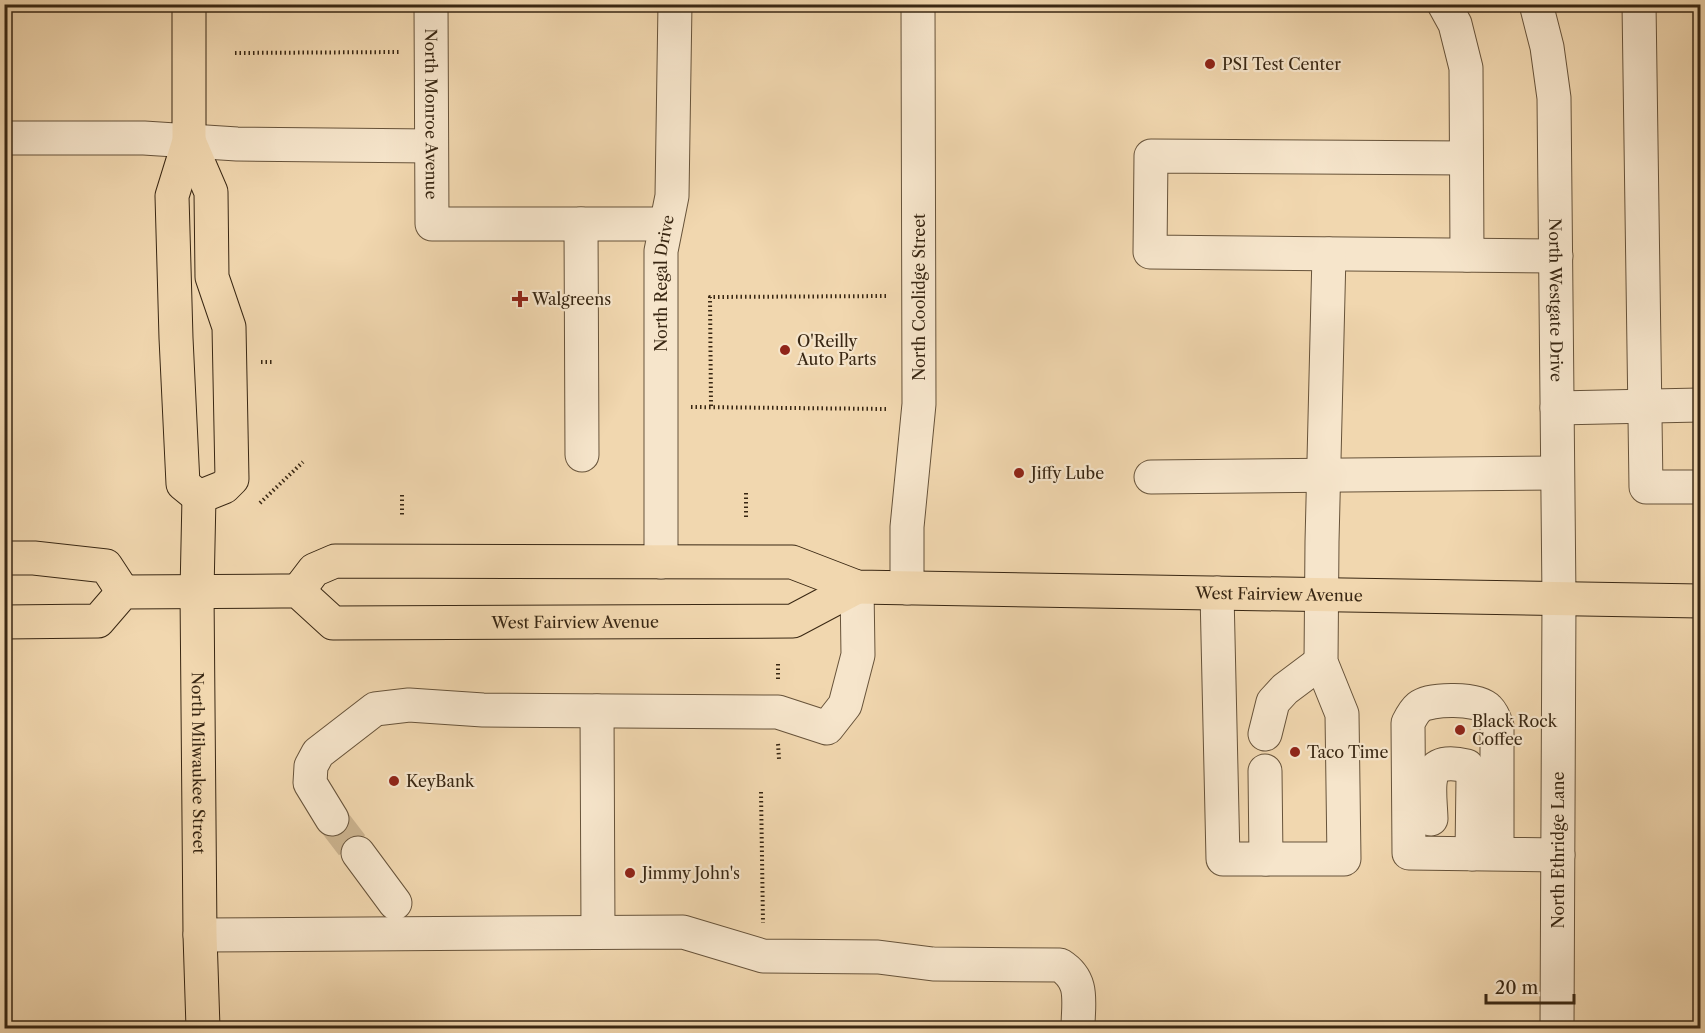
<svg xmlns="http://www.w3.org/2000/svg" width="1705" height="1033" font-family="'Libre Caslon Text',serif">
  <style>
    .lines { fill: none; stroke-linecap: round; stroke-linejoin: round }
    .minor-tunnel { stroke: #ccb490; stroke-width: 33; stroke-dasharray: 33 16; stroke-linecap: butt }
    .minor-casing { stroke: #67533a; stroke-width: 35 }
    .major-casing { stroke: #392713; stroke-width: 35 }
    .path { stroke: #392713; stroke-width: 4; stroke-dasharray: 1.5 3; stroke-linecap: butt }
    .minor { stroke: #f6e5cb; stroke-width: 33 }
    .major { stroke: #f1d7af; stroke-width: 33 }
    .poi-dot { fill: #8f2418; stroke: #f6e5cb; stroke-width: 2 }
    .labels { text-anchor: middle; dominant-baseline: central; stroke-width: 4.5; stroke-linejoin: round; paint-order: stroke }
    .poi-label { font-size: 16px; fill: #392713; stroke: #f6e5cb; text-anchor: start }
    .street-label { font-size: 16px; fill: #392713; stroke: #f6e5cb }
  </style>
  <rect width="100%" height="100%" fill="#f1d7af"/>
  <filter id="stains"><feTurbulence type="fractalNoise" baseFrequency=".00333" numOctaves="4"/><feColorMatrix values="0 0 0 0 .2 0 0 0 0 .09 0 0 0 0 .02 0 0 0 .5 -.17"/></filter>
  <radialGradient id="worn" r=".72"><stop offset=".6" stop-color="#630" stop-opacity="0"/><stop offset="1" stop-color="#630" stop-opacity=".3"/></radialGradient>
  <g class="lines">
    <polyline class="minor-tunnel" points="332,819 358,853"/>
    <defs>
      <g id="minor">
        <path id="s1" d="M431 4 432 224H666"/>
        <polyline points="1444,4 1455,24 1466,68 1467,255"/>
        <path id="s2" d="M1536 4 1547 47 1554 98 1559 599 1557 1028"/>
        <polyline points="1639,4 1646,487 1700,487"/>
        <polyline points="4,138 144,138 237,144 431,146"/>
        <polyline points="1466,158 1151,156 1150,252 1556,256"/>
        <polyline points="581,224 582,455"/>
        <polyline points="1557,408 1700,405"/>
        <polyline points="1151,477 1557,473"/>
        <path id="s3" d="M661 562V251L672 196 675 4"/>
        <polyline points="907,588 907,527 919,404 918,4"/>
        <polyline points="1217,593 1223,859 1344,859 1342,714 1321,662 1322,542 1329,254"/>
        <polyline points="597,711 598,932"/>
        <polyline points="1265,734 1273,702 1285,689 1321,662"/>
        <polyline points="1265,771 1266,859"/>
        <polyline points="332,819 310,783 311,766 318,753 375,709 409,705 483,710 778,712 827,728 845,705 858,655 857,587"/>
        <path d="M1431 819C1430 786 1421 755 1467 766L1473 777 1472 854"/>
        <polyline points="358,853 395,903"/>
        <path d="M1497 854V726C1495 720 1493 714 1488 709 1478 698 1430 698 1419 707 1414 711 1411 717 1408 723L1409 853 1558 855"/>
        <path d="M200 935 683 932 763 956 878 957 933 964 1060 965C1085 981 1078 1002 1078 1028"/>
      </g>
      <g id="major">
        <polyline points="189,4 189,141 172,196 176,338 183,484 199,497"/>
        <polyline points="189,141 211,192 212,277 229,327 232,479 224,487 199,497"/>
        <path id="s4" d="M199 497 197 592 200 935 203 1028"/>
        <polyline points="4,558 34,558 106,566 123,592"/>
        <path id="s5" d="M298 591 314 570 335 561 792 562 857 587 1700 601"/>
        <path id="s6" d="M4 622 98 621 123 592 281 591H298L333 623 793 621 857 587"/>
      </g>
    </defs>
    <use href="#minor" class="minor-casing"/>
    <use href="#major" class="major-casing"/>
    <g class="path">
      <polyline points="235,53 401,52"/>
      <polyline points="261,362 272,362"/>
      <polyline points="711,406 710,297 889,296"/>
      <polyline points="691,407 887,409"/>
      <polyline points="746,493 746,519"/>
      <polyline points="402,495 402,517"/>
      <polyline points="260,503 303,462"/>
      <polyline points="778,664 778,682"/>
      <polyline points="778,744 779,759"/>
      <polyline points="761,792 763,923"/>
    </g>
    <use href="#minor" class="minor"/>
    <use href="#major" class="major"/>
  </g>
  <g class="poi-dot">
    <circle cx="1210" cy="64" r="6"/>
    <path d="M517 290h6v6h6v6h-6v6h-6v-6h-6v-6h6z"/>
    <circle cx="785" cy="350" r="6"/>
    <circle cx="1019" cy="473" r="6"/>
    <circle cx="1460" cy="730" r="6"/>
    <circle cx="1295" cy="752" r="6"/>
    <circle cx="394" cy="781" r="6"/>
    <circle cx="630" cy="873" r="6"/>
  </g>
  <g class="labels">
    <g class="poi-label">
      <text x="1222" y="64">PSI Test Center</text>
      <text x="532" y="299">Walgreens</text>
      <text x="797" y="341">O'Reilly<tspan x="797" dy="18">Auto Parts</tspan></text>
      <text x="1031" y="473">Jiffy Lube</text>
      <text x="1472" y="721">Black Rock<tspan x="1472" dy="18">Coffee</tspan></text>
      <text x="1307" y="752">Taco Time</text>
      <text x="406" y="781">KeyBank</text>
      <text x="642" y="873">Jimmy John's</text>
    </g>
    <g class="street-label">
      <text stroke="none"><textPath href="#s1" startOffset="110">North Monroe Avenue</textPath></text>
      <text stroke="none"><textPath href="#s3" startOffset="279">North Regal Drive</textPath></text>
      <text transform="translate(919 297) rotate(-90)">North Coolidge Street</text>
      <text stroke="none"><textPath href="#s2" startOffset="298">North Westgate Drive</textPath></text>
      <text stroke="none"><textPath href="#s5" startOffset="998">West Fairview Avenue</textPath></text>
      <text stroke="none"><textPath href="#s6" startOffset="597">West Fairview Avenue</textPath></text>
      <text stroke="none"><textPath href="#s4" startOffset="266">North Milwaukee Street</textPath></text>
      <text transform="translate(1558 850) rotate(-90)">North Ethridge Lane</text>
    </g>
  </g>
  <rect width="1705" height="1033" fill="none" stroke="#f1d7af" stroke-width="24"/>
  <rect x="6" y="6" width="1693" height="1021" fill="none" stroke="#392713" stroke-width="3"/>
  <rect x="12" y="12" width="1681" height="1009" fill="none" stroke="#392713" stroke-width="1.5"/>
  <path d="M1486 994v9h88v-9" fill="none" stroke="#392713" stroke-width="3"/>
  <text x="1495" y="994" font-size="18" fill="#392713" stroke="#f6e5cb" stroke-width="4.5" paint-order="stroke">20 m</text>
  <rect width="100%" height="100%" filter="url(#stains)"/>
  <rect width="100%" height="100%" fill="url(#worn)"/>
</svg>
